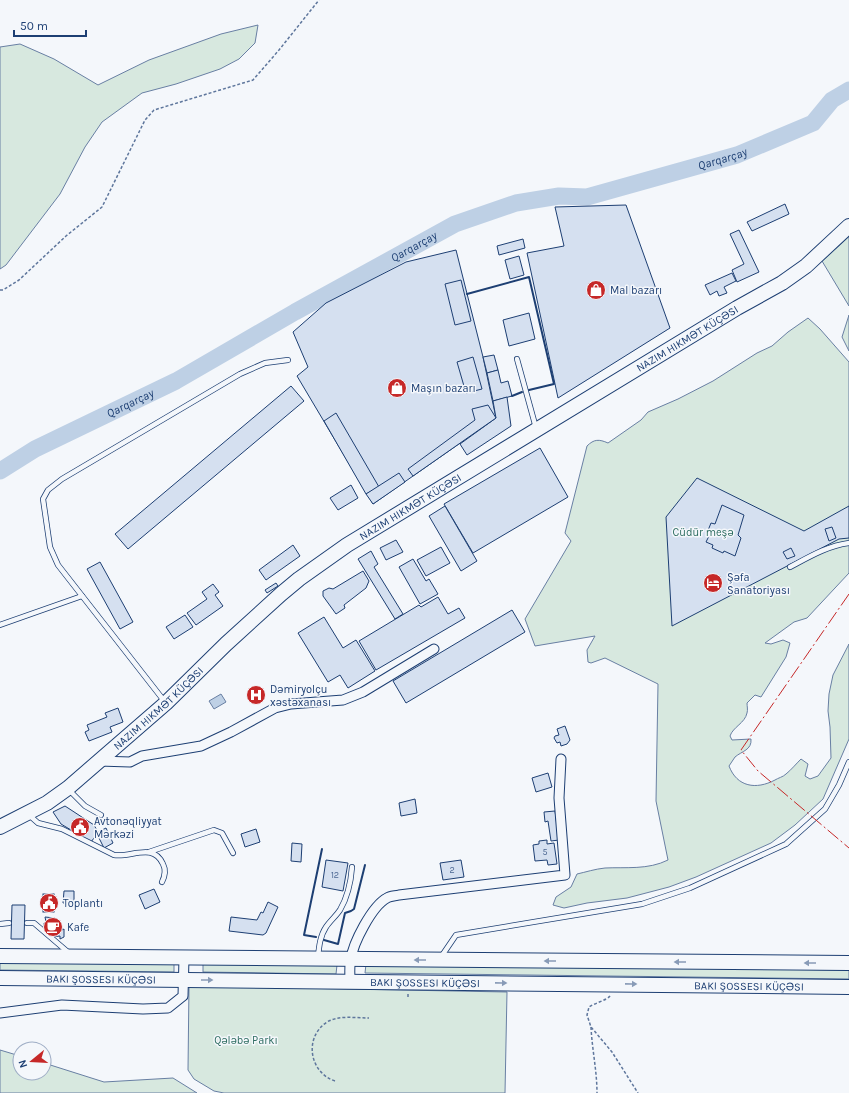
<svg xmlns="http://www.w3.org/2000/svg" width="849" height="1093" font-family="Karla,sans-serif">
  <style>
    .green { fill: #d7e8df; stroke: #687fa3 }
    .water { fill: #bed0e5; stroke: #687fa3 }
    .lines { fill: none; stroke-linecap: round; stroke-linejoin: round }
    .river { stroke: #bed0e5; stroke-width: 17 }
    .building { fill: #d5e0f0; stroke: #1d3f73 }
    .service-casing { stroke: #1d3f73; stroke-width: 6 }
    .minor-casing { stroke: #1d3f73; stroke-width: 11 }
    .primary-casing { stroke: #1d3f73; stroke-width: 16 }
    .path { stroke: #5e769c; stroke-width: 1.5; stroke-dasharray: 3 2; stroke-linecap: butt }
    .service { stroke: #f4f7fb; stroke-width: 4.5 }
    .minor { stroke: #f4f7fb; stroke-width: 9 }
    .primary { stroke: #f4f7fb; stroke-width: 14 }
    .wall { stroke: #1d3f73; stroke-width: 2 }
    .power { stroke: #c62828; stroke-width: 1; stroke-dasharray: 14 3 2 3; stroke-linecap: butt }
    .oneway { fill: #889bb7 }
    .labels { text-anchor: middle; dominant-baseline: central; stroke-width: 3; stroke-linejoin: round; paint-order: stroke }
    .number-label { font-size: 9px; fill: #4b6792 }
    .poi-label { font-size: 11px; fill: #1d3f73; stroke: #f4f7fb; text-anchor: start }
    .street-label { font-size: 11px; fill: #1d3f73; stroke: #f4f7fb }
    .park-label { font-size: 11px; fill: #2c6c60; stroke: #f4f7fb }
    .water-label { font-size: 12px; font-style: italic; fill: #1d3f73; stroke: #f4f7fb }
  </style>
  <rect width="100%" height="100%" fill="#f4f7fb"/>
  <g class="green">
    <polygon points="258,25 255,43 239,59 220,69 176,84 142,93 102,122 85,147 60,194 6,265 0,269 0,47 20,44 54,59 98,85 149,60 221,34"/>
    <polygon points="849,236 849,306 822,261"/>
    <polygon points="849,315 849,351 842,337"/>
    <path d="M808 318 820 329 849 362V573L807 618 794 622 765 643 771 644 783 640 790 643 786 657 761 697 755 695 747 703C747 706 748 710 747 713 745 723 733 727 730 736L732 740 751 739C752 750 742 751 735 757 733 760 731 763 729 766 737 787 756 790 775 780 778 778 783 777 786 774 791 770 796 764 801 759L808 764 805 776 810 779 818 776 831 758 830 727 828 711 829 694 833 675 849 644V739L823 799 795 825 771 843 696 877 669 887 627 898 587 903 564 908 553 905 556 897 571 887 577 874C586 872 595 869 605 868 626 867 648 870 668 860L656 801 658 684 605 658 591 663 588 662 587 650 595 636 535 646 525 619 571 541 565 533 587 446C594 439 599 439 608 443L641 420 648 412 678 399 713 381 757 353 772 346 788 332Z"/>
    <polygon points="0,963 174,964 174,972 0,970"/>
    <polygon points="203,964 337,965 336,974 203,972"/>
    <polygon points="366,964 849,970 849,979 365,973"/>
    <polygon points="189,986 507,992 505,1093 224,1093 214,1091 194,1079 188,1070"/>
    <polygon points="0,1050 20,1056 20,1073 44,1073 44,1063 104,1082 173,1078 197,1093 0,1093"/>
  </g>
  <polygon class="water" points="221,694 226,702 214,709 209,701"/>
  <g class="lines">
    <path class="river" id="s1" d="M0 471 35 449 176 381 295 312 455 224 516 203 559 196 587 197 737 155 813 123 832 100 849 90"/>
  </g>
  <g class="building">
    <polygon points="785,204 789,214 752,231 747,222"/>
    <polygon points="626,205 670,328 558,398 527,253 564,246 555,207"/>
    <polygon points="739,230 759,272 737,282 732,270 744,264 730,234"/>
    <polygon points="523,239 525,248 499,255 497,246"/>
    <polygon points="456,250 483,357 496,418 373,504 297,376 308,367 293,332 326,303 406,262"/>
    <polygon points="519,256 524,275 510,279 505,260"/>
    <polygon points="732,273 736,281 724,287 727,293 719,296 717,291 710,295 705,285"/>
    <polygon points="461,280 471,321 455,325 445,284"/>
    <polygon points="529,313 535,339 509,346 503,320"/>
    <polygon points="494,355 498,370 487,373 483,357"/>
    <polygon points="473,357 482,389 466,393 457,362"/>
    <polygon points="498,370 501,383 508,381 512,396 493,401 487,373"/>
    <polygon points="291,386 304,401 128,549 115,534"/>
    <polygon points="507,397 511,426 467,455 460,444 496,418 493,401"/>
    <polygon points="488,405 496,418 413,476 408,469 475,420 472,409"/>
    <polygon points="336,413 379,487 366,494 324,421"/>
    <polygon points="540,448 568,497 473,553 444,504"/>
    <polygon points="399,473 405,482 373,504 366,494"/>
    <polygon points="697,478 804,531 849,506 849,538 839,539 672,626 666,517"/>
    <polygon points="351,485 358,498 338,510 330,498"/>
    <polygon points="722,505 744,515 738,535 741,538 735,556 724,551 723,553 712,548 713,545 706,542 710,534 707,533 711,523 715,524"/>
    <polygon points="445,506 477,561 461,571 429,516"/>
    <polygon points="832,527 836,538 829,541 825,529"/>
    <polygon points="396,540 403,552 386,560 380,548"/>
    <polygon points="293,545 300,556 266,580 259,570"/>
    <polygon points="441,547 450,563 426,576 417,560"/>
    <polygon points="791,548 795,556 787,559 783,552"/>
    <polygon points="371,551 378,564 374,567 403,614 395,619 358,559"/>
    <polygon points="413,559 426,581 429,579 438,594 420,604 399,567"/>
    <polygon points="100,562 133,622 120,629 87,569"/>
    <polygon points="363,571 369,581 366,588 344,605 345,608 336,614 323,596 323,591 329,588 333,589"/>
    <polygon points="276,583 278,586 267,593 265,590"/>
    <polygon points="213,584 219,592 215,595 223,606 196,625 187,613 207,599 202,592"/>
    <polygon points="438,597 448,614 459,608 465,618 376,670 359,641 419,605 421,607"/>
    <polygon points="512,610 525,632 406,703 393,681"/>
    <polygon points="185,615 193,627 174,639 166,627"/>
    <polygon points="324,617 343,648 356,640 375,671 348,688 340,675 328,682 298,633"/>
    <polygon points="118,708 123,722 110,727 112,732 89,741 85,732 89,730 87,725 107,717 105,713"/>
    <polygon points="565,726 570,740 567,744 561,746 560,742 557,743 554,738 555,736 559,735 557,729"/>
    <polygon points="548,773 552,787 536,792 532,778"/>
    <polygon points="415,799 417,813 401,816 399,803"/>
    <polygon points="65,806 94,825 98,832 106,828 113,843 104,848 97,834 91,842 61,824 53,812"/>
    <polygon points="555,811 559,840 551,841 548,821 545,822 544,812"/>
    <polygon points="256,829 260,842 245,847 241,834"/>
    <polygon points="547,840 547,844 554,843 557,864 548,865 547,860 535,861 533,845 539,844 539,841"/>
    <polygon points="292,843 302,844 301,862 291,861"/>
    <polygon points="326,860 348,863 343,891 322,887"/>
    <polygon points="461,860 464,877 443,880 440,863"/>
    <polygon points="154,889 160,902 145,909 139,895"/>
    <polygon points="64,891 74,891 74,903 63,903"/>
    <rect x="43" y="894" width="11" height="18"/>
    <polygon points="268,902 278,907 266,933 263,935 229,931 231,917 257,920 261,912 263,913"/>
    <polygon points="12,905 25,905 24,939 11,939"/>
    <polygon points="45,917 55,918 55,923 59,922 60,926 62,926 62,930 64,929 64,937 60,939 60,936 52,937 51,934 48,934 48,928 44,928 44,923 46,922"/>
  </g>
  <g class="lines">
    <defs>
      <g id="service">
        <polyline points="517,359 536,428"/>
        <path d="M790 567C809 557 827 546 849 543"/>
        <polyline points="0,625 82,596"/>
        <polyline points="165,702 58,565 50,547 43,499 48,490 62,479 240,374 265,363 288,360"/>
        <polyline points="69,790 85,806 101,815"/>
        <path d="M29 815 38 823 62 829 114 855C131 858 153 842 163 864 166 870 165 876 162 882"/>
        <polyline points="149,852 214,830 222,833 233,853"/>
        <polyline points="27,923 34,923 69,953"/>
        <polyline points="0,924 9,923"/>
        <path d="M318 957C319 947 320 936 326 927 330 921 336 916 340 910 347 898 351 881 352 867"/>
        <polyline points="441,957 456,935 642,904 690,888 786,844 825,809 839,785 849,762"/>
      </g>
      <g id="minor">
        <polyline points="99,761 130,762 142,756 201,746 231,732 275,708 291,704 343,700 363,692 434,649"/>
        <path d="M350 981C350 974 349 966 351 959 353 943 372 906 387 898 390 896 395 896 399 895L565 875 559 798 561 759"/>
        <polyline points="0,1013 62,1005 143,1009 168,1008 183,996 184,958"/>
      </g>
      <g id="primary">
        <path id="s2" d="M0 827 47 803 68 788 166 703 226 644 281 594 299 579 347 545 737 308 782 283 806 266 849 226"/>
        <polyline points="0,956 849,963"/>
        <path id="s3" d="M0 978 849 987"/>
      </g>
    </defs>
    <use href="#service" class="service-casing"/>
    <use href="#minor" class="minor-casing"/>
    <use href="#primary" class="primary-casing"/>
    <g class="path">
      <polyline points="0,290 3,290 19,280 66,236 102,207 145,120 154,110 253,80 279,50 319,0"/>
      <polyline points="408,994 408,998"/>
      <path d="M610 996C607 1000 595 1003 589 1007L587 1015 591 1027 612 1052 638 1093"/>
      <path d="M591 1027C592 1049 597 1071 597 1093"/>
      <path d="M335 1081C310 1073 303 1038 327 1022 339 1015 355 1018 369 1018"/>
    </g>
    <use href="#service" class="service"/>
    <use href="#minor" class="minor"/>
    <use href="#primary" class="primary"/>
    <g class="wall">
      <polyline points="467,294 529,277 554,384 529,390"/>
      <polyline points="512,396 522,392"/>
      <polyline points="316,937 304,935 322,849"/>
      <polyline points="324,940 338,944 345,913 351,911 354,909 365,865"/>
    </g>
    <polyline class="power" points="849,594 741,750 758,771 849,848"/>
  </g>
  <defs><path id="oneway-solid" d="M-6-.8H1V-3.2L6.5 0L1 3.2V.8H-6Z"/></defs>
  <g class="oneway">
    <use href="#oneway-solid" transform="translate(420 960) rotate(-180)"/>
    <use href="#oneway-solid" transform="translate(550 961) rotate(-180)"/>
    <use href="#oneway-solid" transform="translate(680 962) rotate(-180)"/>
    <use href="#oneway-solid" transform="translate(810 963) rotate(-180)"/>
    <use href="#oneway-solid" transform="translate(207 980)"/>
    <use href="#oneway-solid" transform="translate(501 983) rotate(1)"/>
    <use href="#oneway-solid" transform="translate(631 984) rotate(1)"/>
  </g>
  <defs>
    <symbol id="shop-disc" viewBox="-11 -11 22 22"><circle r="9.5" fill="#c62828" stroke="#f4f7fb"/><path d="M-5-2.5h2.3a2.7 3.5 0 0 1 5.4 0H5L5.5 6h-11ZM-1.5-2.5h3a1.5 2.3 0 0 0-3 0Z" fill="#fff"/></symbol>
    <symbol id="hotel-disc" viewBox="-11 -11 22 22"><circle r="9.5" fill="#c62828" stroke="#f4f7fb"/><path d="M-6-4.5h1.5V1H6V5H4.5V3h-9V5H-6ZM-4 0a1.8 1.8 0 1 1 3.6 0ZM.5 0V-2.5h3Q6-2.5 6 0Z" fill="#fff"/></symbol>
    <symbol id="hospital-disc" viewBox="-11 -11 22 22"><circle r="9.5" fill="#c62828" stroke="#f4f7fb"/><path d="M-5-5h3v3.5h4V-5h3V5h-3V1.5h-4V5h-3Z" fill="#fff"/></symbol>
    <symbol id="civic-disc" viewBox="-11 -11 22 22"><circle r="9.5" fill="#c62828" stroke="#f4f7fb"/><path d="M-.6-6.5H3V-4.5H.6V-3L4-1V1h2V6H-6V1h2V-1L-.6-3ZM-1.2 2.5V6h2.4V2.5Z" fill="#fff"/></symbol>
    <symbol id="cafe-disc" viewBox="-11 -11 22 22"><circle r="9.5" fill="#c62828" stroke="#f4f7fb"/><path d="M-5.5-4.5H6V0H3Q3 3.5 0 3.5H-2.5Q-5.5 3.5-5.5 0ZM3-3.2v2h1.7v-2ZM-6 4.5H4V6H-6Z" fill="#fff"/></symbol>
  </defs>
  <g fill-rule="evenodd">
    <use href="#shop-disc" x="585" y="279" width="22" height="22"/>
    <use href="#shop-disc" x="386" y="377" width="22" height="22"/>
    <use href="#hotel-disc" x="702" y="572" width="22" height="22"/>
    <use href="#hospital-disc" x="245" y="684" width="22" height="22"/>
    <use href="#civic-disc" x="69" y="816" width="22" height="22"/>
    <use href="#civic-disc" x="38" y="892" width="22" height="22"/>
    <use href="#cafe-disc" x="42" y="916" width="22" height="22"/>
  </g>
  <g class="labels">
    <g class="number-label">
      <text x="545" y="852">5</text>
      <text x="452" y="870">2</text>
      <text x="335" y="875">12</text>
    </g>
    <g class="poi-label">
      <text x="610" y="290">Mal bazarı</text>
      <text x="411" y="388">Maşın bazarı</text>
      <text x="727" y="577">Şəfa<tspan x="727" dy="13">Sanatoriyası</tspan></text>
      <text x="270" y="689">Dəmiryolçu<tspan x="270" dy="13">xəstəxanası</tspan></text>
      <text x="94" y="821">Avtonəqliyyat<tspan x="94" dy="13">Mərkəzi</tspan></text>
      <text x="63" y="903">Toplantı</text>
      <text x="67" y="927">Kafe</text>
    </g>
    <g class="street-label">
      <text stroke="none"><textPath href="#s2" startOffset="847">NAZIM HIKMƏT KÜÇƏSI</textPath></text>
      <text stroke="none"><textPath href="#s2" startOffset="523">NAZIM HIKMƏT KÜÇƏSI</textPath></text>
      <text stroke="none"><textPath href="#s2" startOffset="199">NAZIM HIKMƏT KÜÇƏSI</textPath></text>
      <text stroke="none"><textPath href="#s3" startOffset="101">BAKI ŞOSSESI KÜÇƏSI</textPath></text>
      <text stroke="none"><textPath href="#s3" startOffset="425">BAKI ŞOSSESI KÜÇƏSI</textPath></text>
      <text stroke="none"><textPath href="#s3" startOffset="749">BAKI ŞOSSESI KÜÇƏSI</textPath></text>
    </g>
    <g class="park-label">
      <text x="703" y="532">Cüdür meşə</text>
      <text x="246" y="1040">Qələbə Parkı</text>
    </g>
    <g class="water-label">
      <text stroke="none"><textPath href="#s1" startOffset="795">Qarqarçay</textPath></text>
      <text stroke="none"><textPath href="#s1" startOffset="471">Qarqarçay</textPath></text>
      <text stroke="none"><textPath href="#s1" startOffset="147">Qarqarçay</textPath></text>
    </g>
  </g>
  <g transform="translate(32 1061) rotate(252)"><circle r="19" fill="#f4f7fb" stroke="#9eadc5"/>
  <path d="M0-3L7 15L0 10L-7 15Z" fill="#c62828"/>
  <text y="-6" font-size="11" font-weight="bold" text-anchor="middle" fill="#1d3f73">N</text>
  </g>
  <path d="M14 30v6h72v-6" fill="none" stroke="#1d3f73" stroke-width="2"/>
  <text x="20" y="30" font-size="12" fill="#1d3f73" stroke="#f4f7fb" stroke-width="3" paint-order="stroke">50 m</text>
</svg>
